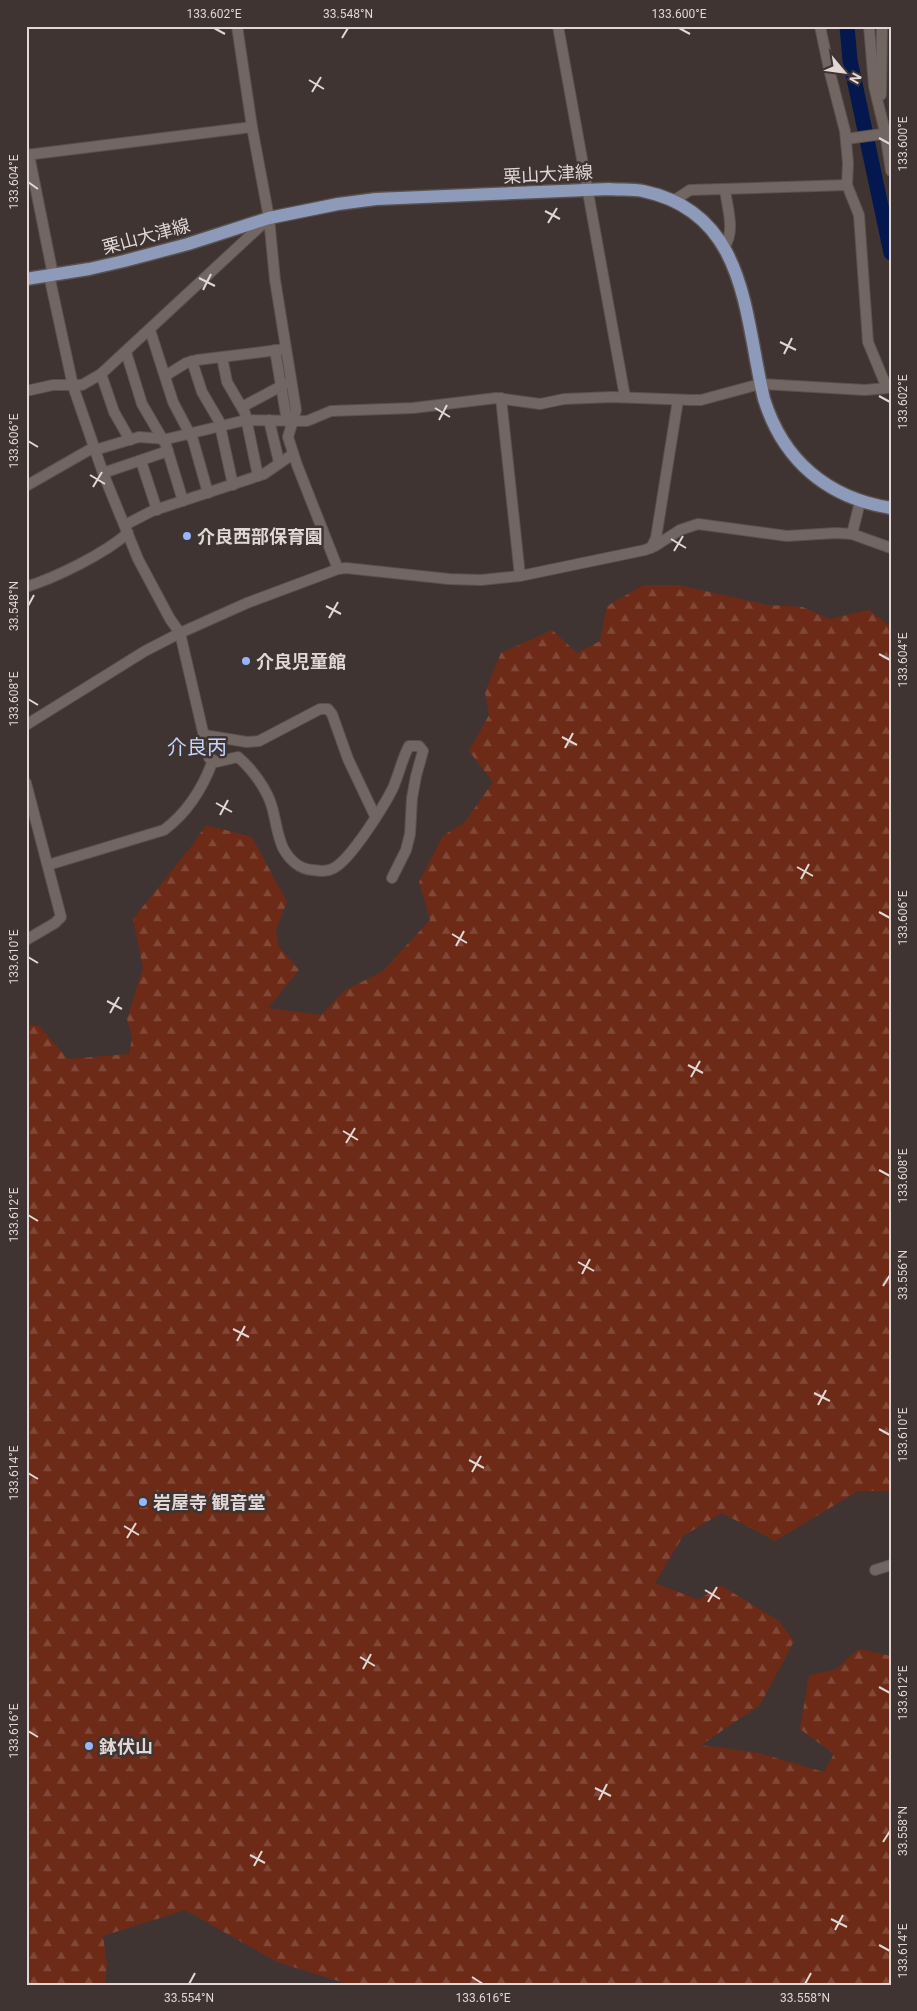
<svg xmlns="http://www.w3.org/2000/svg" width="917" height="2011" font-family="Roboto,'Noto Sans JP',sans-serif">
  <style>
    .forest { fill: url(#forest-firs) }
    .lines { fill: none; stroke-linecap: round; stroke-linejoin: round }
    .river { stroke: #04174e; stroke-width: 15 }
    .minor-casing { stroke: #59514e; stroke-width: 12 }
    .major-casing { stroke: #59514e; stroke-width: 15 }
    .minor { stroke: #726663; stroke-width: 10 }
    .major { stroke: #8e9ab9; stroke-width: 12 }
    .ticks { fill: none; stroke: #dfd8d6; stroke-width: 2 }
    .poi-dot { fill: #95b7fd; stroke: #3f3432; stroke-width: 2 }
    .labels { text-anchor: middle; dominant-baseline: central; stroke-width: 5; stroke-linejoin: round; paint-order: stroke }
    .street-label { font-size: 18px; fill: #dfd8d6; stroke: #3f3432 }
    .poi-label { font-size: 18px; font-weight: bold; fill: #dfd8d6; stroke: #3f3432; text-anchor: start }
    .quarter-label { font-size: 20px; fill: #c2d6fe; stroke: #3f3432 }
    .neatline { fill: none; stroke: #dfd8d6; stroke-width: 2 }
    .ticks-label { font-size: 12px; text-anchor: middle; fill: #dfd8d6 }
  </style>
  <defs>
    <pattern id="forest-firs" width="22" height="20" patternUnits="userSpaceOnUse" patternTransform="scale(1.25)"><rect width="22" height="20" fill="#6d2a17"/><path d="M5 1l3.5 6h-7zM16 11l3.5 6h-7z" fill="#814838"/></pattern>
  </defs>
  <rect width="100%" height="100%" fill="#3f3432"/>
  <polygon class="forest" points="644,585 678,585 768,605 803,607 829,619 869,610 891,627 891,1491 858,1491 775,1541 722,1513 683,1536 655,1583 699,1600 720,1585 779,1621 794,1641 760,1705 701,1745 759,1753 824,1772 834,1754 800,1729 809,1675 835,1670 859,1649 891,1656 891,1985 351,1985 277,1962 185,1910 103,1936 107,1964 105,1985 26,1985 26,1026 39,1026 68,1059 129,1054 132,1038 127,1019 143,968 133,919 193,844 206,825 252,837 287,902 276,929 279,947 299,970 268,1008 321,1015 344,991 383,971 430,920 419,882 443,836 465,822 493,782 469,751 489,715 485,692 501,653 552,630 577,653 600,641 607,606"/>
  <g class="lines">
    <polyline class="river" points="847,26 850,60 891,253"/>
    <defs>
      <g id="minor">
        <polyline points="237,26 252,127 269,218 275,280 296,410 288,437 297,465 338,569"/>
        <polyline points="558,26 625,397"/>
        <polyline points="869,26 874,86 885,132 891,171"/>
        <polyline points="878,95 881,95 882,26"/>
        <polyline points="846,139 882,134 885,132"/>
        <polyline points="26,155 252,127"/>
        <polyline points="29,155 53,275"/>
        <polyline points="673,201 690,190 847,185"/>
        <path d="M724 247C736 231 727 208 725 189"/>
        <path d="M49 275 73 386 103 473 138 559 170 619 180 633 209 758 216 762 238 757C252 769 267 789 272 807 276 821 277 835 283 848 289 859 299 869 312 870 320 871 327 872 334 868 351 859 384 806 393 788 399 774 402 759 409 746H419L423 751 416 776 412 798 410 834 406 850 392 878"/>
        <polyline points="150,330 173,402 193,440 208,493"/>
        <polyline points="275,350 287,421"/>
        <polyline points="126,352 142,404 166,445 183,501"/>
        <polyline points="222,357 227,382 245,413 258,476"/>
        <polyline points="192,361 202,392 219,421 233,485"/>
        <polyline points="101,374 114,412 130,440"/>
        <polyline points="165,376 186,363 197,360 286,349"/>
        <polyline points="26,391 53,385 82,385 101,374 268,219"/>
        <polyline points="501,398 520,576"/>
        <polyline points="242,407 285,384"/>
        <polyline points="269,420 279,462"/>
        <polyline points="141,461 157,510"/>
        <polyline points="103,473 168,451"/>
        <polyline points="26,486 89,450 95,450 139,437 167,439 246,420 307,421 331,411 413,408 496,398 540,404 564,399 612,397 691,400 701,400 760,384 865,390 887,388 868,342 859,215 847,185 848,163 845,131 829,69 820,26"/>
        <polyline points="125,525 152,511 264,474 293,454"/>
        <polyline points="852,534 860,502"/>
        <polyline points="651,548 656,538 678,400"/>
        <path d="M26 587C57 577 104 554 128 533"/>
        <polyline points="26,725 145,651 180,633 247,603 338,569 346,568 449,579 481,580 520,576 645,550 655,546 680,530 698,524 787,536 836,533 852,534 891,548"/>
        <polyline points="204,735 247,742 259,741 320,709 328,709 332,714 348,759 375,816"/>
        <polyline points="26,783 61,917 55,923 26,940"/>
        <path d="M48 865 164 830C188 812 203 788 213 760"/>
        <polyline points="875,1570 891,1565"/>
      </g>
      <path id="major" d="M26 279 89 269 124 261 188 244 269 218 338 204 376 199 609 189C620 190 633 189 643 191 748 213 744 316 764 399 783 460 827 498 891 508"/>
    </defs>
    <use href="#minor" class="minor-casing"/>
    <use href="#major" class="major-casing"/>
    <use href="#minor" class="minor"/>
    <use href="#major" class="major"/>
  </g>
  <path class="ticks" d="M214 28 225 34M679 28 690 34M342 38 348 28M309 80 324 89M312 92 321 77M879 138 890 144M28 182 38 189M545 211 560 219M548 223 557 208M199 278 215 286M203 290 211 274M780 342 796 350M784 354 792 338M879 396 890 402M435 408 450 417M439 420 447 405M28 441 38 447M90 475 105 484M93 487 102 472M671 539 686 548M674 551 683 536M28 606 34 595M326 606 341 614M329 618 338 602M879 654 890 660M28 699 38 705M562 737 577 745M565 748 573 733M216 803 232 812M220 815 228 800M797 867 813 876M801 879 809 864M879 912 890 918M452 934 467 943M456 946 464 931M28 957 38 963M107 1001 122 1009M110 1013 119 997M688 1065 703 1073M691 1077 700 1061M343 1131 358 1140M346 1143 355 1128M879 1170 890 1176M28 1215 38 1221M578 1262 594 1271M582 1274 590 1259M883 1286 890 1275M233 1329 249 1337M237 1341 245 1326M814 1393 830 1401M818 1405 826 1390M879 1429 890 1435M469 1460 484 1468M472 1472 481 1456M28 1473 38 1479M124 1526 139 1535M127 1538 136 1523M705 1590 720 1599M708 1602 717 1587M360 1657 375 1666M363 1669 371 1654M879 1687 890 1693M28 1731 38 1737M595 1788 611 1796M599 1800 607 1784M883 1842 890 1831M250 1855 265 1863M254 1866 262 1851M831 1919 847 1927M835 1930 843 1915M879 1945 890 1951M472 1977 483 1984M189 1984 195 1973M805 1984 811 1973"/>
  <g class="poi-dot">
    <circle cx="187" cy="536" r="5"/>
    <circle cx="246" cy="661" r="5"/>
    <circle cx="143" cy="1502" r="5"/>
    <circle cx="89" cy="1746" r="5"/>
  </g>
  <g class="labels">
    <g class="street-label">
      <text transform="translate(548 174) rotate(-3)">栗山大津線</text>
      <text transform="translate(146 236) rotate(-15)">栗山大津線</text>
    </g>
    <g class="poi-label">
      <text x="197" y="536">介良西部保育園</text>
      <text x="256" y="661">介良児童館</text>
      <text x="153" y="1502">岩屋寺 観音堂</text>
      <text x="99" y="1746">鉢伏山</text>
    </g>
    <g class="quarter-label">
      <text x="197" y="747">介良丙</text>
    </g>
  </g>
  <rect width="917" height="2011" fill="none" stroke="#3f3432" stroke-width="55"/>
  <g transform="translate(844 72) rotate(119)" stroke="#3f3432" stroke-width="4" paint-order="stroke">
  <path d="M0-4L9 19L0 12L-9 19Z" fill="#dfd8d6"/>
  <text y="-8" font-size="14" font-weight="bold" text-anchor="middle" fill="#dfd8d6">N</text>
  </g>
  <rect x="28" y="28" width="862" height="1956" class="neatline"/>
  <g class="ticks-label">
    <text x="214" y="18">133.602°E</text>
    <text x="348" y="18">33.548°N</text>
    <text x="679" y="18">133.600°E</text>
    <text transform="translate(903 144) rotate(-90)" y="4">133.600°E</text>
    <text transform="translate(14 182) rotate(-90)" y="4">133.604°E</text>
    <text transform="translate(903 402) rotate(-90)" y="4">133.602°E</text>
    <text transform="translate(14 441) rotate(-90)" y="4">133.606°E</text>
    <text transform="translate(14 606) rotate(-90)" y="4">33.548°N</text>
    <text transform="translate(903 660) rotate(-90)" y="4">133.604°E</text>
    <text transform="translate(14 699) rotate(-90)" y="4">133.608°E</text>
    <text transform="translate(903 918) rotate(-90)" y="4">133.606°E</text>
    <text transform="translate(14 957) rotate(-90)" y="4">133.610°E</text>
    <text transform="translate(903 1176) rotate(-90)" y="4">133.608°E</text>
    <text transform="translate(14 1215) rotate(-90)" y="4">133.612°E</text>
    <text transform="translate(903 1275) rotate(-90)" y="4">33.556°N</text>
    <text transform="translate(903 1435) rotate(-90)" y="4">133.610°E</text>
    <text transform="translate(14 1473) rotate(-90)" y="4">133.614°E</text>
    <text transform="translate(903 1693) rotate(-90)" y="4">133.612°E</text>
    <text transform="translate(14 1731) rotate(-90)" y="4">133.616°E</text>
    <text transform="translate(903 1831) rotate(-90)" y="4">33.558°N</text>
    <text transform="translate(903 1951) rotate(-90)" y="4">133.614°E</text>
    <text x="189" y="2002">33.554°N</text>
    <text x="483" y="2002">133.616°E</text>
    <text x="805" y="2002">33.558°N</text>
  </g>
</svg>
